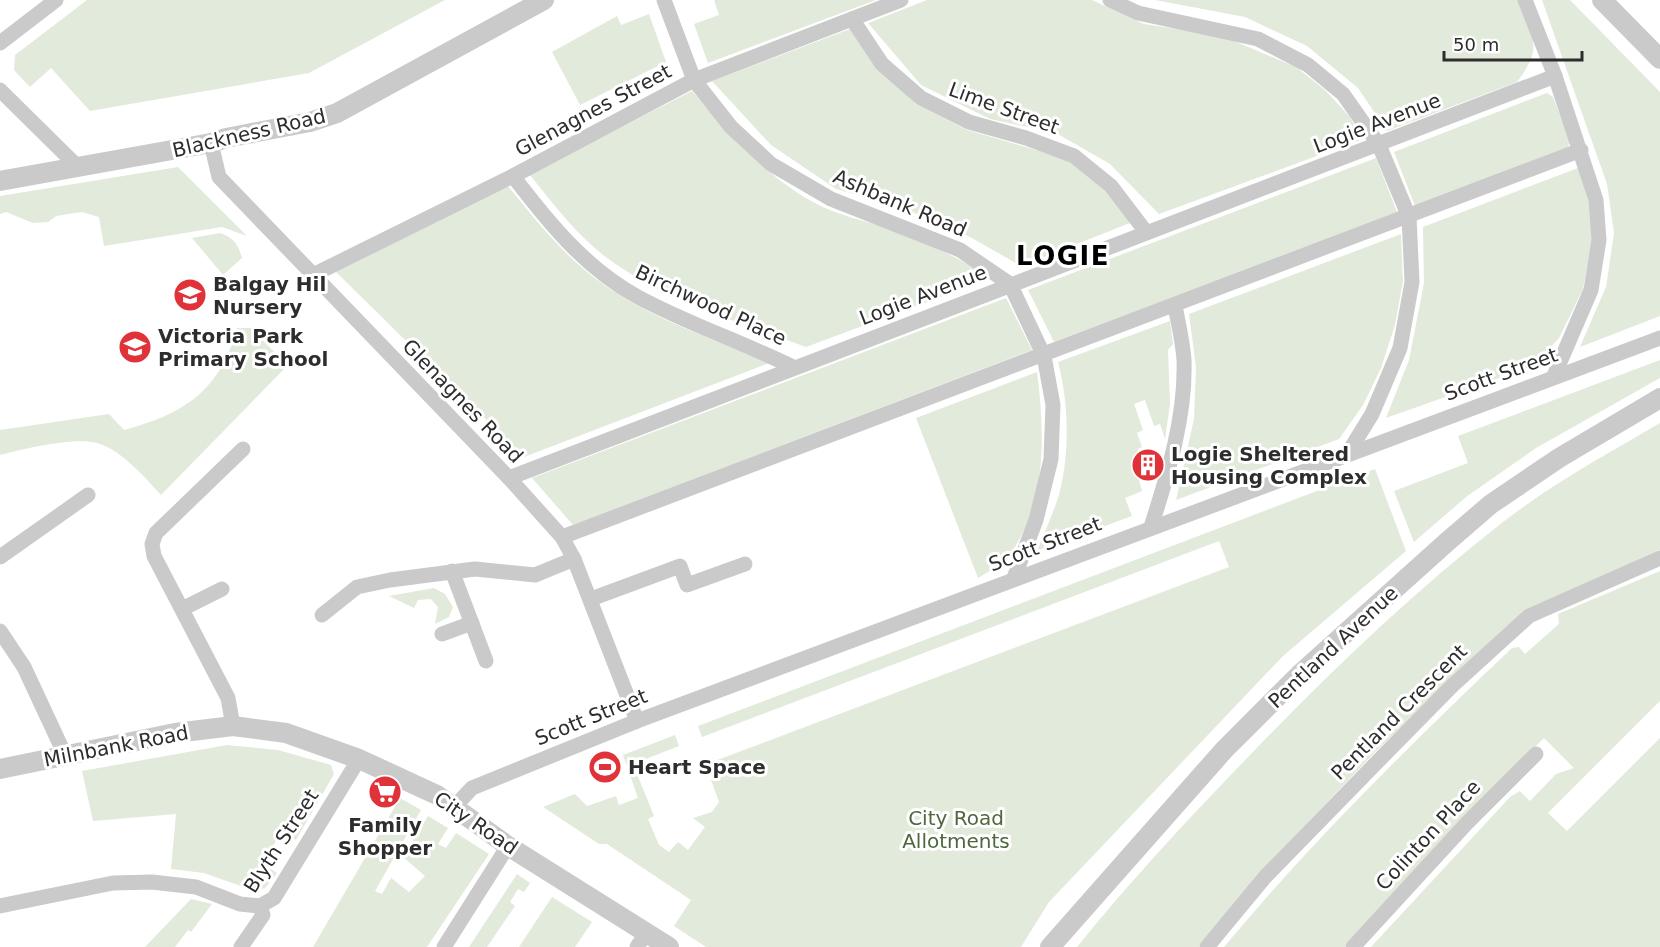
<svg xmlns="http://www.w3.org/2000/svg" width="1660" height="947" font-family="'DejaVu Sans',sans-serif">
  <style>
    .green { fill: #e2eadb }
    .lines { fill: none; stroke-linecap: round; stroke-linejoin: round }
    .minor { stroke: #cacaca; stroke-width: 15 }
    .tertiary { stroke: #cacaca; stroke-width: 20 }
    .labels { text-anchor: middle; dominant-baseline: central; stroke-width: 6; stroke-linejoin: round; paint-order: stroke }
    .street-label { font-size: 20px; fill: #2d2d2d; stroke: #fff }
    .poi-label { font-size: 20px; font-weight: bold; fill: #2d2d2d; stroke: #fff; text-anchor: start }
    .park-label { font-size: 20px; fill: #4e673c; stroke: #fff }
    .district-label { font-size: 26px; font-weight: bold; letter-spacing: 1.5px; fill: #000; stroke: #fff }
  </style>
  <rect width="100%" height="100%" fill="#fff"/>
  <g class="green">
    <polygon points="87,0 445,0 309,73 90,111 51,68 30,87 14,70 15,55"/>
    <polygon points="714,0 876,0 708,63 694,24 719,15"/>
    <polygon points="927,0 1092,0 1144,24 1222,36 1296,67 1325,90 1350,117 1363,139 1159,214 1110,164 1056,133 990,119 921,85 868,23"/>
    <path d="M1155 0H1518C1533 38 1544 47 1517 82L1387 131 1358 88 1307 46 1245 17Z"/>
    <polygon points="1542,0 1570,0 1660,92 1660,316 1580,347 1606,287 1614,233 1607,184"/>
    <polygon points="649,14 666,62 580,105 552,52 617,16 621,25"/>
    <polygon points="850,29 878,68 916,104 967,130 1067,159 1107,189 1130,223 1021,266 970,237 903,208 836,189 771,145 712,81"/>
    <path d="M692 91C731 135 774 187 830 210 849 218 869 222 888 228 924 240 958 258 991 278L806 347C738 321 662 300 603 255 574 232 552 202 529 174Z"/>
    <polygon points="1547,93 1553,97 1570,141 1568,148 1415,206 1394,152"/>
    <polygon points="1376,158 1397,212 1054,342 1028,290"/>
    <polygon points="178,167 247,236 222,227 104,246 99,217 82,212 56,216 48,222 33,223 6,212 0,214 0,196"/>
    <polygon points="1578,168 1590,206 1592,240 1583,289 1559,338 1533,366 1386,418 1409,360 1424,283 1423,227"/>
    <path d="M507 185C536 220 565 258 603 284 652 319 713 339 769 363L524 457 336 272Z"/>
    <path d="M220 233C234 238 238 244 242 258L223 275 192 238Z"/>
    <polygon points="1401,234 1403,281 1395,325 1381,368 1363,405 1339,439 1176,500 1194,419 1196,367 1189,314"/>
    <polygon points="1006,298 1032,350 573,525 532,478"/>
    <path d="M1170 321 1173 344 1168 350 1170 404 1165 439 1160 424 1154 426 1145 400 1134 404 1143 430 1137 433 1142 447 1138 449 1141 457 1134 460 1142 491 1125 498 1132 516 1037 551C1044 533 1053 514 1059 495 1070 453 1069 404 1058 362Z"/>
    <path d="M237 328H252L287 366 161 495C146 478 120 449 97 443 73 437 24 449 0 455V430L109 414 124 430C184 414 220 391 237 328Z"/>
    <polygon points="1660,360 1660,378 1536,448 1466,497 1414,542 1394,491 1468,463 1458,436"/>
    <path d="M1037 372C1045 433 1048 510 1005 560 999 567 987 572 978 578L916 418Z"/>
    <path d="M1660 423V550L1523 612 1375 752 1270 862 1199 947H1077C1131 880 1190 817 1250 755 1330 672 1412 593 1503 522 1552 484 1607 454 1660 423Z"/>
    <polygon points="1375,469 1406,551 1283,656 1049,902 1021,947 706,947 674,926 691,900 607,844 599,844 543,807 575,794 587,806 616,796 619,805 638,798 623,755 675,735 679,746 633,764 654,816 648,819 659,845 669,852 678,842 688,850 705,827 693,818 712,812 719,802 711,780 718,778 712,762 1229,567 1219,541 702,737 698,726"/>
    <path d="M1660 571V701L1548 813 1567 831 1660 738V947H1371L1510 797 1520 791 1530 801 1556 774 1574 768 1544 738 1462 820 1345 947H1224C1313 840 1411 744 1512 648L1519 647 1525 654 1559 624 1558 614Z"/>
    <polygon points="434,588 445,594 453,607 449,617 435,624 438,607 431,599 418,600 414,608 389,596"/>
    <polygon points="227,745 278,750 331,765 334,774 296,840 281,832 263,864 277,873 265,888 255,891 204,873 171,869 176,814 93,821 82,771"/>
    <polygon points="400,798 421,810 375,891 382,894 391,878 409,892 425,876 403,857 428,816 448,828 438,844 446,848 456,833 489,854 427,947 313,947"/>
    <polygon points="517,874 530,883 524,892 518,889 510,902 515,906 487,947 469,947"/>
    <polygon points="552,897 592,922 575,947 519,947"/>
    <polygon points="191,899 212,904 191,932 188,930 175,947 145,947"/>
  </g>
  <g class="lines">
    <g class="minor">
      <polyline points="664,0 694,80 731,127 771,164 831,199 960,250 1010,284 1044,356 1053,405 1051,459 1036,520 1014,578"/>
      <polyline points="1110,0 1138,13 1258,39 1308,65 1343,94 1379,145 1409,217 1412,282 1400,348 1372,414 1348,453"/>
      <polyline points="1525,0 1555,76 1596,200 1599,240 1591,290 1554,376"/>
      <polyline points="852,19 882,64 921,98 969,122 1026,138 1074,156 1111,186 1146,232"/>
      <polyline points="0,43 56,0"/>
      <polyline points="0,90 78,167"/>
      <polyline points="211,143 219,177 509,478 562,537 574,559 637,721"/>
      <path d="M513 176C548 222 586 269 638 297 688 324 742 342 793 367"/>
      <polyline points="313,275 513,176 694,80 901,0"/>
      <polyline points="509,478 1555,76"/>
      <path d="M1151 527C1168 474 1186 416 1184 360 1183 342 1178 323 1175 305"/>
      <polyline points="562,537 1581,150"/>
      <polyline points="0,557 88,495"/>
      <polyline points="452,571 486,661"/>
      <polyline points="591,599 680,566 687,585 745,564"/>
      <polyline points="182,609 222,589"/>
      <polyline points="322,615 357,587 390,580 475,569 535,575 574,559"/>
      <polyline points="0,631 24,667 65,755"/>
      <polyline points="442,634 472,623"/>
      <polyline points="233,726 228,698 154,556 152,544 156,533 243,449"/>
      <polyline points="455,806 472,788 637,721 1660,338"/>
      <polyline points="0,906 113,883 152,882 196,887 240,904 260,906"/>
      <polyline points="241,947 263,915 260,906 274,898 359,759"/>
      <polyline points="444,947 508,846"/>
      <polyline points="637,947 647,932"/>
      <polyline points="1207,947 1265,877 1385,754 1452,686 1529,616 1660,558"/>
      <polyline points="1353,947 1466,824 1536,754"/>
    </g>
    <g class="tertiary">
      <polyline points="1602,0 1660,59"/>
      <polyline points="0,181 211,143 226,138 310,122 337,113 544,0"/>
      <polyline points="0,769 175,733 233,726 286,733 359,759 437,795 508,846 669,947"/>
      <polyline points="1050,947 1224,750 1299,675 1448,541 1491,504 1559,458 1660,398"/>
    </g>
  </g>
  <defs>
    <symbol id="school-disc" viewBox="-11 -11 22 22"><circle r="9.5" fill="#e03339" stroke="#fff"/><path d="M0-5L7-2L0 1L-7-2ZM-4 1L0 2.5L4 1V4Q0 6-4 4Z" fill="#fff"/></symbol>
    <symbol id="building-disc" viewBox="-11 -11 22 22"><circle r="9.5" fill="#e03339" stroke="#fff"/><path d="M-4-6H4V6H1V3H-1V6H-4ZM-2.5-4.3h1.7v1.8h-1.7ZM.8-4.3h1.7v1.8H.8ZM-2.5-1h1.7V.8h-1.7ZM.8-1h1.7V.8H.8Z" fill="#fff"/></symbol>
    <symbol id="stadium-disc" viewBox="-11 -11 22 22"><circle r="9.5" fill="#e03339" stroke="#fff"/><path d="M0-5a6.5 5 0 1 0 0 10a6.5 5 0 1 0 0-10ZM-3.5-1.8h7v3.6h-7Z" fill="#fff"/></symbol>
    <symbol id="supermarket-disc" viewBox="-11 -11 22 22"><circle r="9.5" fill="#e03339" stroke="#fff"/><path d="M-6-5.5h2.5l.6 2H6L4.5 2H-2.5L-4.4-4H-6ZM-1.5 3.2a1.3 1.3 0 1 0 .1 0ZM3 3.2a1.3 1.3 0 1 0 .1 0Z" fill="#fff"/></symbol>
  </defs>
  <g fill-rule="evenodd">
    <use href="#school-disc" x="171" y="276" width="38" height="38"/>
    <use href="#school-disc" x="116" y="328" width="38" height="38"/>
    <use href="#building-disc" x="1129" y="446" width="38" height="38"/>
    <use href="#stadium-disc" x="586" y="748" width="38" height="38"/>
    <use href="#supermarket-disc" x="366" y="773" width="38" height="38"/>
  </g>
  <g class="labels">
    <g class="street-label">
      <text transform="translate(1004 108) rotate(20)">Lime Street</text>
      <text transform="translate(593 110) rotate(-28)">Glenagnes Street</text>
      <text transform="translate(1377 123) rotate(-21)">Logie Avenue</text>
      <text transform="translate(249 133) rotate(-13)">Blackness Road</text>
      <text transform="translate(900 203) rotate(23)">Ashbank Road</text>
      <text transform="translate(923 295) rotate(-21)">Logie Avenue</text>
      <text transform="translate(711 305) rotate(25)">Birchwood Place</text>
      <text transform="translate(1501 374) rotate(-20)">Scott Street</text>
      <text transform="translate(463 401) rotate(46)">Glenagnes Road</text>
      <text transform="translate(1045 544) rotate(-21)">Scott Street</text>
      <text transform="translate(1333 647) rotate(-43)">Pentland Avenue</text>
      <text transform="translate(1399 712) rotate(-45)">Pentland Crescent</text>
      <text transform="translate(591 717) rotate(-22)">Scott Street</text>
      <text transform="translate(116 746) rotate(-11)">Milnbank Road</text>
      <text transform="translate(476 823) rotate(34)">City Road</text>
      <text transform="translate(1428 835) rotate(-47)">Colinton Place</text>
      <text transform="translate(281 841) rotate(-57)">Blyth Street</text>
    </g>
    <g class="poi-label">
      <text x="213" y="284">Balgay Hil<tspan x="213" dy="23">Nursery</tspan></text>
      <text x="158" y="336">Victoria Park<tspan x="158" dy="23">Primary School</tspan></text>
      <text x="1171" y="454">Logie Sheltered<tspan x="1171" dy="23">Housing Complex</tspan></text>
      <text x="628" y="767">Heart Space</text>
      <text x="385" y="825" text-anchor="middle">Family<tspan x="385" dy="23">Shopper</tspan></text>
    </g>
    <g class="park-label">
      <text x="956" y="818">City Road<tspan x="956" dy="23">Allotments</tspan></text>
    </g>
    <g class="district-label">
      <text x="1063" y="256">LOGIE</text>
    </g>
  </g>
  <path d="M1444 51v9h138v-9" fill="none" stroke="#2d2d2d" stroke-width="3"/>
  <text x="1453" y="51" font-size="18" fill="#2d2d2d" stroke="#ffffff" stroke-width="4.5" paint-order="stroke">50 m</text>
</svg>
